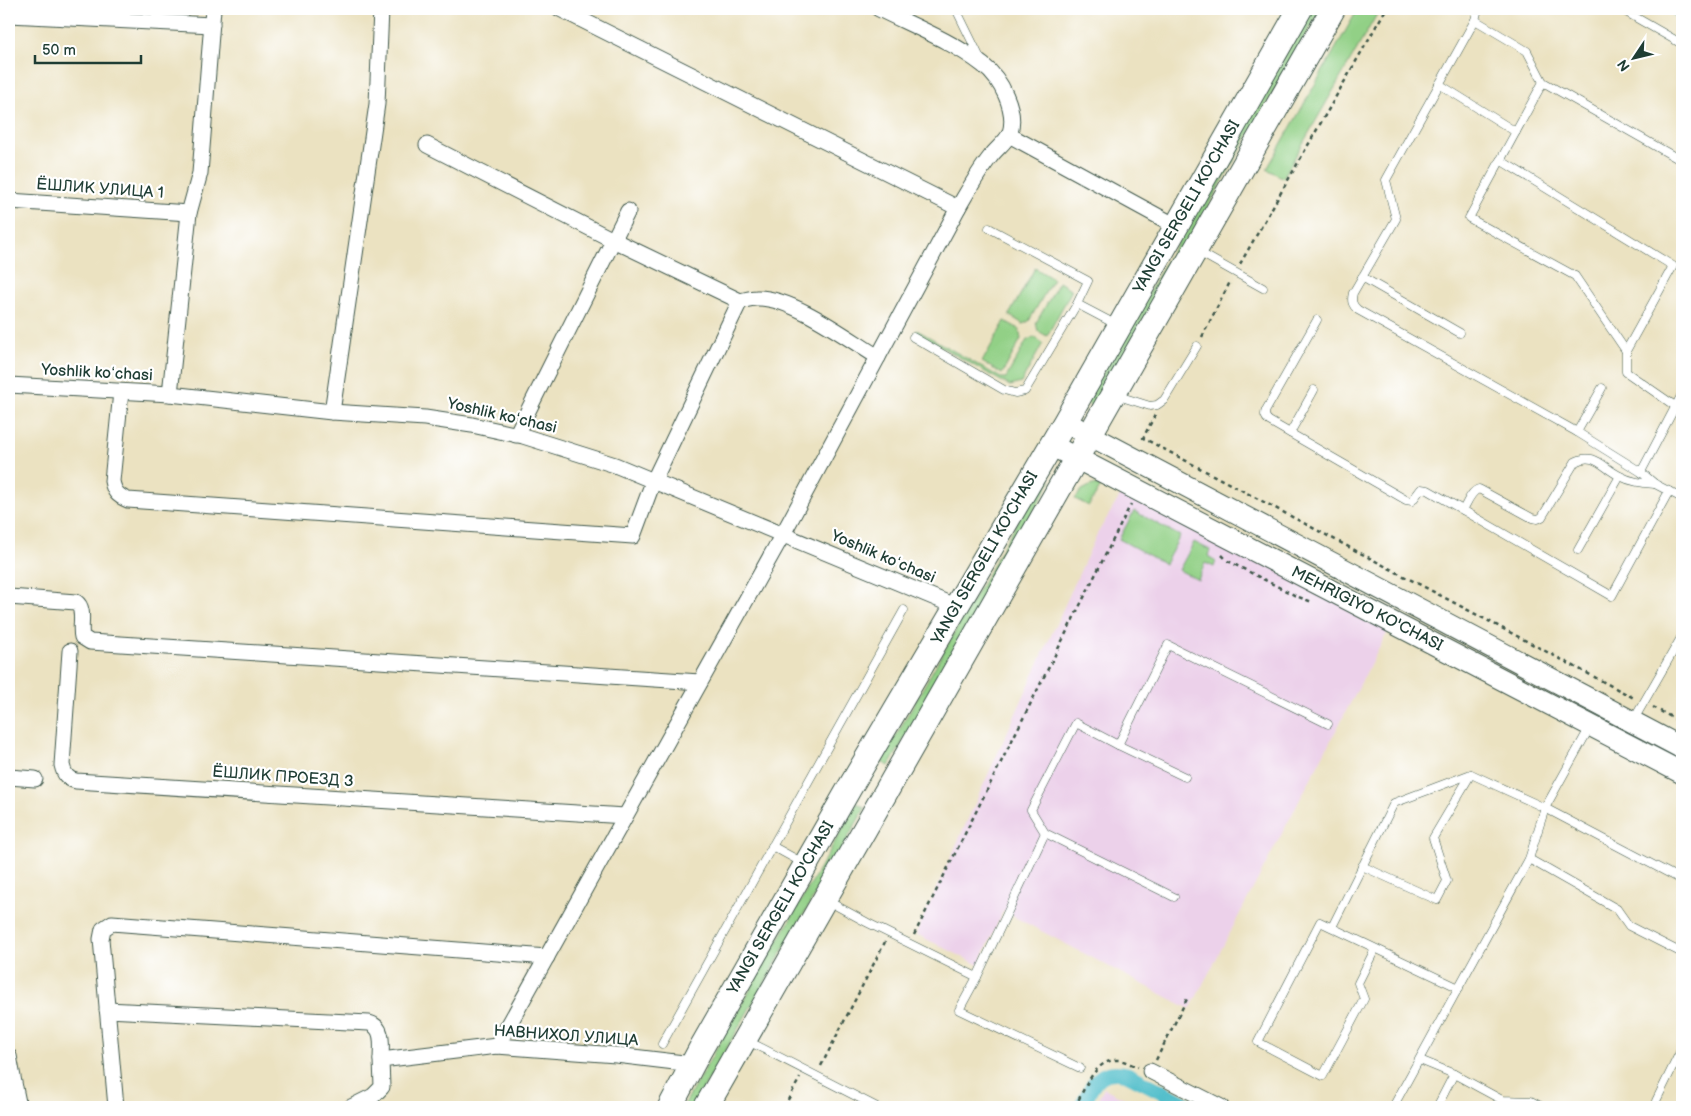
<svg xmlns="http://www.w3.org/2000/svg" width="1691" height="1116" font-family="'Balsamiq Sans',sans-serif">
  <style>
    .built { fill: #ecd1ea }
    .grass { fill: #92d086; stroke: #58865d }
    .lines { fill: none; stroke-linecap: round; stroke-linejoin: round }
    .stream { stroke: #51beca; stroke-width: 4.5 }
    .canal { stroke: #51beca; stroke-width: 15 }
    .lane-casing { stroke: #3e5649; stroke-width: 9 }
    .street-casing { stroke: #3e5649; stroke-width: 17 }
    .secondary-casing { stroke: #3e5649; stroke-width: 23 }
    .primary-casing { stroke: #3e5649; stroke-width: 26 }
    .path { stroke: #3e5649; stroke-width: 2.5; stroke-dasharray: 4 4; stroke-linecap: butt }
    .lane { stroke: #fff; stroke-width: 8 }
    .street { stroke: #fff; stroke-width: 15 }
    .secondary { stroke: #fff; stroke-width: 21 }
    .primary { stroke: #fff; stroke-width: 24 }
    .labels { text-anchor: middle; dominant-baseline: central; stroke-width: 4.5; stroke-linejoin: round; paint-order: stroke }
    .street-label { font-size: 16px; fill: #1f3d34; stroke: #fff }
  </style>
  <rect width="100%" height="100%" fill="#fff"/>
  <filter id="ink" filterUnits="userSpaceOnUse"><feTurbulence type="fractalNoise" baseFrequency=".02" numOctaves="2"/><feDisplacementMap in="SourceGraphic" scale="10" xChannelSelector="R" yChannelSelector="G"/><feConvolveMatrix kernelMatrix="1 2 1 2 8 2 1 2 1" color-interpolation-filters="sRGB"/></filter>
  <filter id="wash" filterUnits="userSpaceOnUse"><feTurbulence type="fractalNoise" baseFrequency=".0096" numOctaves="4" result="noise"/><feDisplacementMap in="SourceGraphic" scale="20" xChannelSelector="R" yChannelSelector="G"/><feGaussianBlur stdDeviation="1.12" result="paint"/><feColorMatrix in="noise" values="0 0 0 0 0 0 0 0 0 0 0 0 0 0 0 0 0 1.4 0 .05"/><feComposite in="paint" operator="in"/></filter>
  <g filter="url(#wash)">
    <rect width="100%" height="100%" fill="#ebe2c1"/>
    <g class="built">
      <polygon points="1124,490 1397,614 1190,1009 1003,911 979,965 916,934 1097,534"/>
      <polygon points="1104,1088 1142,1107 1094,1107"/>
    </g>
    <g class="grass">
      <polygon points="1311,9 1321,9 1093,407 1086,402"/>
      <polygon points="1358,9 1380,9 1283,178 1267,169"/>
      <polygon points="1035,268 1053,279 1029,321 1023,324 1009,315"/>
      <polygon points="1059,282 1072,290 1047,336 1038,331 1036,323"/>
      <polygon points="1005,321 1019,329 1021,339 1002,374 982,362"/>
      <polygon points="917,330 1001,378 1006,378 1027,340 1034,337 1043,343 1021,383 1010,386 915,332"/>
      <polygon points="1043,476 1051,481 889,766 881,762"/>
      <polygon points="1092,485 1101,486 1089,506 1075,499 1082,490"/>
      <polygon points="1134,511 1180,536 1165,564 1119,539"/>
      <polygon points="1194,542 1210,550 1208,556 1216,561 1214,567 1205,563 1198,580 1179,570"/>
      <polygon points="857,803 865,808 693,1107 683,1107"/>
    </g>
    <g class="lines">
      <polyline class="stream" points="1666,9 1682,18"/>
      <path class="canal" d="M1081 1107C1093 1085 1098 1067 1127 1074L1192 1107"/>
    </g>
  </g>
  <g filter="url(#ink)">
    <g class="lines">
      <defs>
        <g id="lane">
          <polyline points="956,9 981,60"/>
          <path d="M1478 9 1475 20 1386 180 1396 219 1353 293C1351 301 1352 305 1358 310L1577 432 1641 472"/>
          <polyline points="1621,9 1682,44"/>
          <polyline points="1475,20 1527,51 1543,82"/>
          <polyline points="1439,84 1516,132"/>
          <polyline points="1500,160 1673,266 1626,351"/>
          <polyline points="989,228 1088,281 1077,304"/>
          <polyline points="1197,251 1263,288"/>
          <polyline points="1362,277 1460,333"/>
          <path d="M1317 320 1266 410C1264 415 1265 417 1269 421L1406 500 1412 501 1421 489 1428 490 1612 596 1669 491"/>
          <polyline points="913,337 1004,390 1015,393 1025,391 1077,304 1117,325"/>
          <polyline points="1682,394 1641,472 1655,484 1682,498"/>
          <polyline points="1115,395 1150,406 1157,405 1164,400 1197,346"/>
          <polyline points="1675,406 1626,372 1626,351 1575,276 1469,218 1543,82 1682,161"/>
          <polyline points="1577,432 1602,388"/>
          <polyline points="1290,433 1314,390"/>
          <path d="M1463 510C1467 503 1471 491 1479 489L1532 518 1538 519 1542 517 1575 462C1594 451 1603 468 1620 476 1631 482 1642 483 1655 484"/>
          <polyline points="1578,550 1620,476"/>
          <polyline points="1633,721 1682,636"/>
          <polyline points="1118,745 1185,777"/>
          <polyline points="1045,833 977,977 959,1010 1080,1068"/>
          <polyline points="772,846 803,863"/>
          <polyline points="1529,859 1617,909 1629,926 1682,953"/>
          <polyline points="1362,866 1437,900 1447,881 1433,838 1471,774"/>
          <polyline points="1174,897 1045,833 1031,810 1076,723 1118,745 1168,645 1328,724"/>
          <polyline points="826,900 868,923 977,977"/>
          <polyline points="1332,927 1394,803 1471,774 1545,808 1682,880"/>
          <polyline points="1375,949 1358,983 1364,999 1323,1076 1258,1042 1320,922 1459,988"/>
          <polyline points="748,1041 877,1107"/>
          <polyline points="662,1044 904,610"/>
          <polyline points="1420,1060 1454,1074 1502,1100 1531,1101 1542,1107"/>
          <polyline points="1393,1107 1529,859 1545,808 1590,727"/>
          <polyline points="1437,1107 1454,1074"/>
          <polyline points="1657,1107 1656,1101 1682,1048"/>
        </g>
        <g id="street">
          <polyline points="560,9 958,208"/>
          <polyline points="9,15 212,25"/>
          <polyline points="1009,135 1176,226"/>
          <path d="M427 145 613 240 740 301C745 300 751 298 756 298 791 296 847 338 878 357"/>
          <polyline points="9,201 189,213"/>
          <polyline points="9,385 170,394 332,412 425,418 472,425 523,436 615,465 957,607"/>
          <path d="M121 392 112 481C114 492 118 496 128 500L633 536 653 482 740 301"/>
          <polyline points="170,394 189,213 200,173 213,9"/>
          <polyline points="332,412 377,104 381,9"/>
          <polyline points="516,435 628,211"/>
          <path d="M9 597 76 602C86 609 79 626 82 637L90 642 700 682"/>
          <path d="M70 651 62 765C64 774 67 779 76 781L625 816"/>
          <polyline points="9,777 35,779"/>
          <path d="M107 1010 369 1023C385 1027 381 1047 381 1060"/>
          <path d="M497 1046 783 534 958 208C968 191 978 172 991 156 996 149 1007 141 1010 133 1017 110 1001 79 983 65 952 41 913 26 879 9"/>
          <polyline points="9,1056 15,1088"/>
          <polyline points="1150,1071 1221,1107"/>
          <polyline points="9,1089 15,1088 19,1107"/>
          <polyline points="116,1107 101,939 103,929 112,923 547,957"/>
          <polyline points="351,1107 373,1096 382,1087 381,1060 497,1046 616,1055 692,1064"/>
        </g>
        <g id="secondary">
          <polyline points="1065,422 1682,748"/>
          <polyline points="1051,445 1682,773"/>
        </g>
        <g id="primary">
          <polyline points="670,1107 700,1050 850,787 1065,422 1300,9"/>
          <polyline points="706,1107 1333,9"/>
        </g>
      </defs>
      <use href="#lane" class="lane-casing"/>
      <use href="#street" class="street-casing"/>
      <use href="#secondary" class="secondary-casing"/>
      <use href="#primary" class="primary-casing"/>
      <g class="path">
        <polyline points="1240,264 1386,9"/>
        <polyline points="1202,337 1230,282"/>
        <polyline points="1155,415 1143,438 1634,698"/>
        <polyline points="1222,555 1228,561 1296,596 1312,602"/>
        <polyline points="1653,707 1682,723"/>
        <polyline points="914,935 1131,504"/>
        <polyline points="1156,1060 1188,997"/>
        <polyline points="821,1066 885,942"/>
        <polyline points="784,1107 800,1078"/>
        <path d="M1075 1107C1084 1090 1095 1058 1119 1060 1125 1061 1132 1065 1138 1067"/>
      </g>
      <use href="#lane" class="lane"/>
      <use href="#street" class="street"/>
      <use href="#secondary" class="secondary"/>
      <use href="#primary" class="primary"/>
    </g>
  </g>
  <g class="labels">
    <g class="street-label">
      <text transform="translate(100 189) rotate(4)">ЁШЛИК УЛИЦА 1</text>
      <text transform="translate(1187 207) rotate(-60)">YANGI SERGELI KO'CHASI</text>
      <text transform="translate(97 373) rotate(3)">Yoshlik koʻchasi</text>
      <text transform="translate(502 416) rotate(13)">Yoshlik koʻchasi</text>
      <text transform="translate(883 557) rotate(23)">Yoshlik koʻchasi</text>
      <text transform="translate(985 558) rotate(-60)">YANGI SERGELI KO'CHASI</text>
      <text transform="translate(1367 609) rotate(27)">MEHRIGIYO KO'CHASI</text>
      <text transform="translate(283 777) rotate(4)">ЁШЛИК ПРОЕЗД 3</text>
      <text transform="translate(781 908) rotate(-60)">YANGI SERGELI KO'CHASI</text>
      <text transform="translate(566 1036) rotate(4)">НАВНИХОЛ УЛИЦА</text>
    </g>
  </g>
  <rect width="1691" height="1116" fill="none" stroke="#fff" stroke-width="30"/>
  <g transform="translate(1634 58) rotate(235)" stroke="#ffffff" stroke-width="4" paint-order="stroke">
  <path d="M0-4L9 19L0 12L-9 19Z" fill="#1f3d34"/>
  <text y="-8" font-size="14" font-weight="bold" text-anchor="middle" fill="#1f3d34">N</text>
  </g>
  <path d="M35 55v8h106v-8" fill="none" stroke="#1f3d34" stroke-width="2.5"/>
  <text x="42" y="55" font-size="15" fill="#1f3d34" stroke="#ffffff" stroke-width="4" paint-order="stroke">50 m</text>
</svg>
